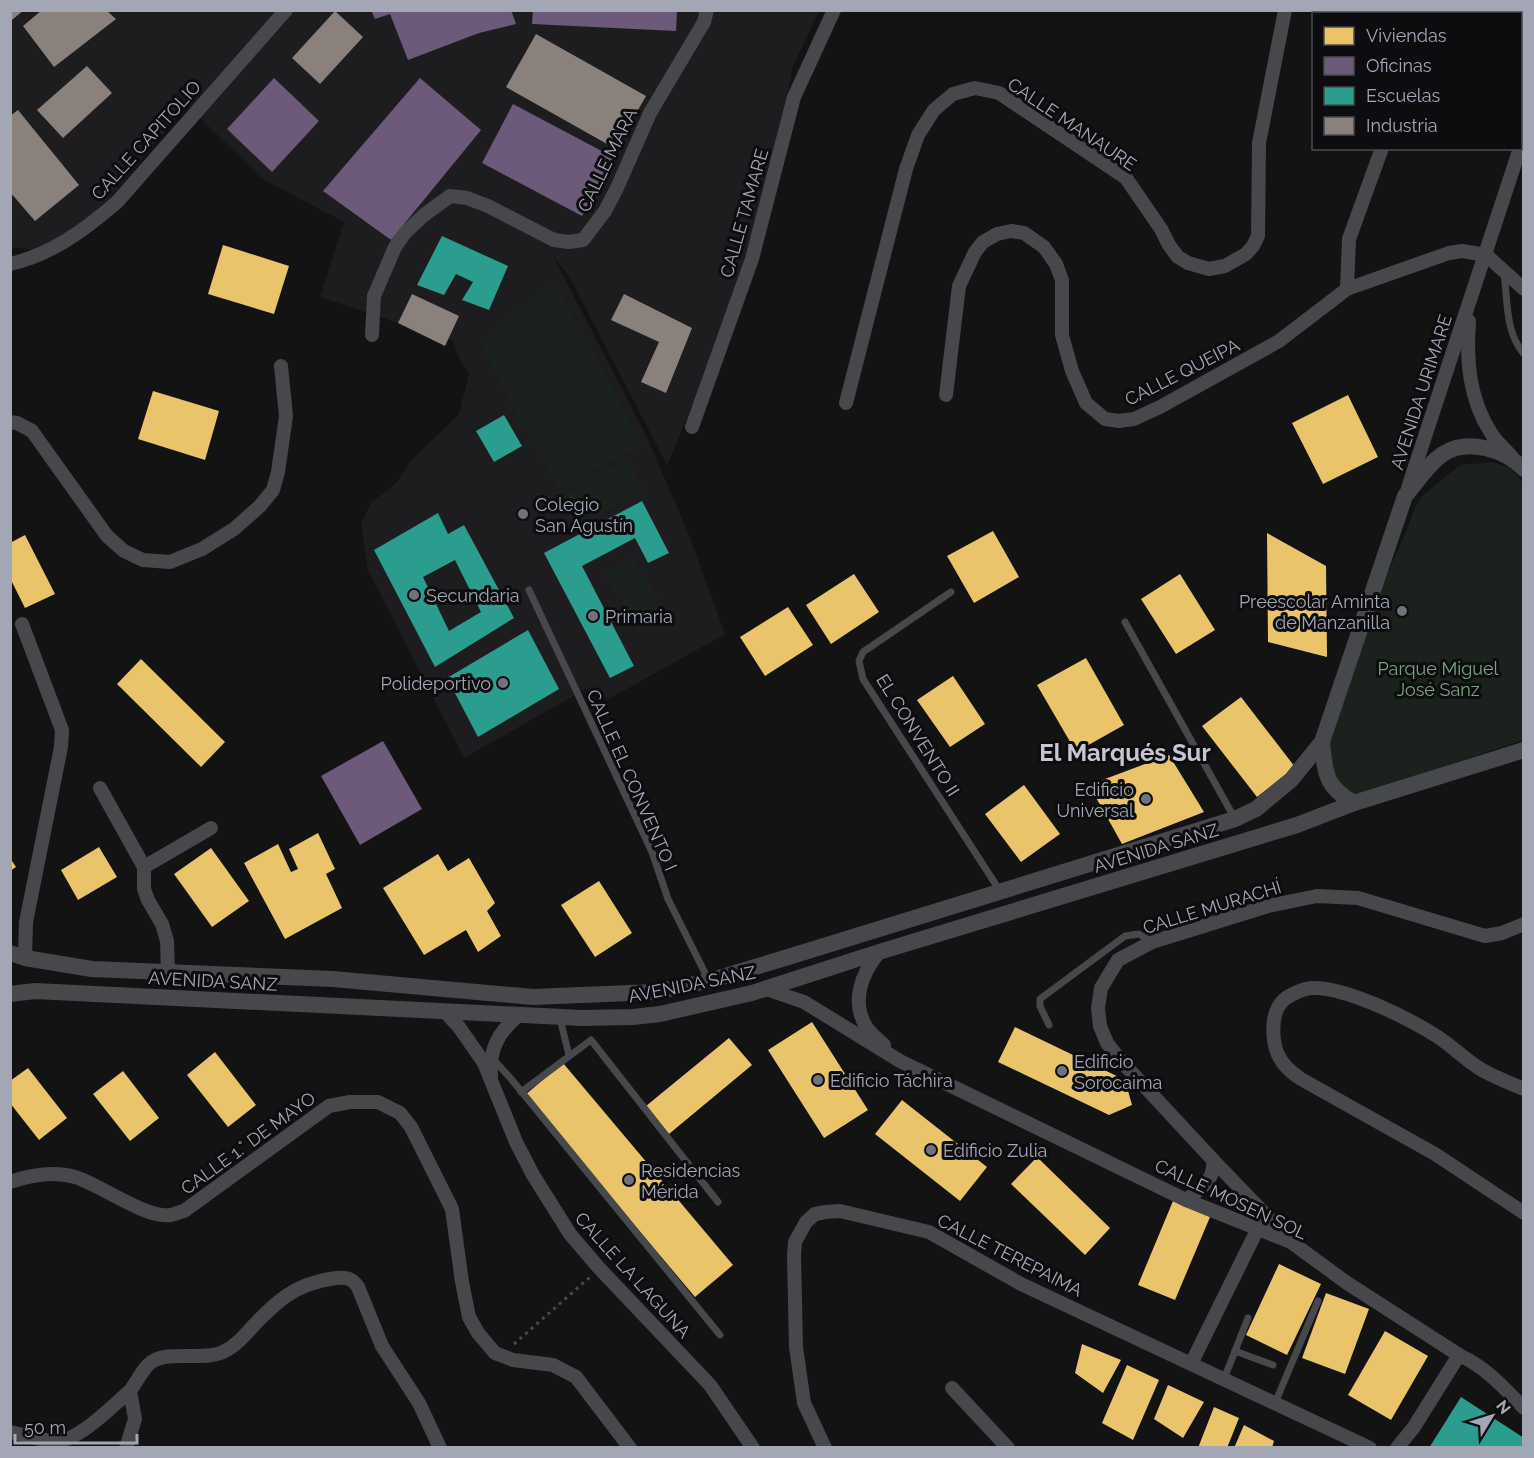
<svg xmlns="http://www.w3.org/2000/svg" width="1534" height="1458" font-family="Raleway,sans-serif">
  <style>
    .built { fill: #1d1d1f }
    .green { fill: #1b221d }
    .homes { fill: #e9c46a }
    .offices { fill: #6d597a }
    .schools { fill: #2a9d8f; fill-rule: evenodd }
    .industry { fill: #8a817c }
    .lines { fill: none; stroke-linecap: round; stroke-linejoin: round }
    .path { stroke: #49494e; stroke-width: 3; stroke-dasharray: 3 4.5; stroke-linecap: butt }
    .service { stroke: #47484c; stroke-width: 7 }
    .minor { stroke: #47484c; stroke-width: 14 }
    .tertiary { stroke: #47484c; stroke-width: 16 }
    .poi-dot { fill: #71737c; stroke: #0d0d0f; stroke-width: 2 }
    .labels { text-anchor: middle; dominant-baseline: central; stroke-width: 6; stroke-linejoin: round; paint-order: stroke }
    .street-label { font-size: 18px; fill: #a3a6b5; stroke: #0d0d0f }
    .poi-label { font-size: 18px; fill: #a3a6b5; stroke: #0d0d0f; text-anchor: start }
    .park-label { font-size: 18px; fill: #79a17f; stroke: #0d0d0f }
    .district-label { font-size: 24px; font-weight: bold; fill: #c4c6d1; stroke: #0d0d0f }
  </style>
  <rect width="100%" height="100%" fill="#131313"/>
  <polygon class="built" points="11,11 819,11 793,66 770,181 755,236 707,371 667,465 569,276 553,256 646,435 689,535 725,634 609,699 586,689 464,758 368,570 361,524 371,503 395,484 413,459 459,414 469,374 460,360 453,341 320,297 344,222 261,178 187,105 109,199 86,220 59,240 36,250 11,247"/>
  <g class="green">
    <polygon points="555,281 642,444 558,490 480,342"/>
    <polygon points="626,460 643,490 579,527 562,497"/>
    <polygon points="1492,462 1510,468 1523,482 1523,740 1379,788 1356,797 1342,795 1327,752 1374,604 1408,527 1415,507 1422,496 1460,465"/>
    <polygon points="634,558 666,615 638,631 605,574"/>
  </g>
  <g class="homes">
    <polygon points="223,245 289,266 274,314 208,294"/>
    <polygon points="153,391 219,411 205,460 138,439"/>
    <polygon points="1348,395 1378,457 1323,484 1292,423"/>
    <polygon points="993,531 1019,577 974,603 947,556"/>
    <polygon points="1267,533 1326,566 1327,657 1268,642"/>
    <polygon points="25,535 55,594 25,608 10,578 10,543"/>
    <polygon points="854,574 879,612 831,644 806,605"/>
    <polygon points="1180,574 1215,630 1176,654 1141,599"/>
    <polygon points="788,607 813,645 765,676 740,637"/>
    <polygon points="1086,658 1124,725 1076,752 1037,685"/>
    <polygon points="141,659 225,742 201,767 117,684"/>
    <polygon points="953,676 985,724 950,747 917,700"/>
    <polygon points="1241,697 1295,767 1257,797 1202,726"/>
    <polygon points="1169,755 1204,812 1122,844 1089,785"/>
    <polygon points="1024,785 1060,834 1021,862 985,814"/>
    <polygon points="318,833 335,869 326,874 342,908 285,939 244,863 278,844 291,872 298,869 289,849"/>
    <polygon points="99,847 117,877 78,900 61,870"/>
    <polygon points="211,848 249,901 212,927 174,874"/>
    <polygon points="438,854 448,871 469,858 495,903 487,911 501,936 478,952 466,930 424,955 383,888"/>
    <polygon points="10,858 16,867 10,871"/>
    <polygon points="599,881 632,933 595,957 561,905"/>
    <polygon points="812,1022 868,1110 824,1138 768,1050"/>
    <polygon points="1015,1027 1125,1080 1132,1105 1109,1115 998,1062"/>
    <polygon points="729,1038 752,1065 669,1134 646,1106"/>
    <polygon points="215,1052 256,1105 228,1127 187,1075"/>
    <polygon points="563,1063 733,1265 695,1297 525,1095"/>
    <polygon points="28,1068 67,1118 39,1140 10,1103 10,1081"/>
    <polygon points="123,1071 159,1118 130,1141 93,1094"/>
    <polygon points="902,1100 987,1167 960,1201 875,1134"/>
    <polygon points="1037,1157 1110,1228 1085,1255 1011,1184"/>
    <polygon points="1173,1201 1210,1217 1175,1300 1138,1285"/>
    <polygon points="1279,1264 1321,1284 1287,1355 1246,1335"/>
    <polygon points="1326,1293 1369,1309 1345,1374 1302,1358"/>
    <polygon points="1385,1331 1428,1356 1391,1420 1348,1395"/>
    <polygon points="1082,1344 1121,1360 1103,1393 1075,1373"/>
    <polygon points="1127,1365 1159,1380 1133,1440 1102,1423"/>
    <polygon points="1168,1385 1204,1402 1183,1438 1154,1419"/>
    <polygon points="1214,1407 1239,1418 1227,1448 1198,1448"/>
    <polygon points="1244,1425 1274,1441 1272,1448 1234,1448"/>
  </g>
  <g class="offices">
    <polygon points="371,10 511,10 516,24 479,33 408,60 390,14 375,19"/>
    <polygon points="533,10 677,10 676,31 532,24"/>
    <polygon points="274,78 319,121 272,172 227,129"/>
    <polygon points="420,78 481,130 391,240 323,191"/>
    <polygon points="513,104 613,157 582,216 482,163"/>
    <polygon points="383,741 422,809 360,845 321,776"/>
  </g>
  <g class="schools">
    <polygon points="442,236 508,266 489,310 462,300 473,282 456,274 444,295 417,285"/>
    <polygon points="504,415 522,446 494,462 476,431"/>
    <polygon points="642,501 669,553 648,563 635,538 582,566 634,666 610,678 544,553"/>
    <path d="M438 513 448 534 464 525 514 618 435 667 374 550ZM455 560 481 612 449 631 423 577Z"/>
    <polygon points="528,630 559,689 478,737 447,678"/>
    <polygon points="1461,1397 1524,1438 1524,1448 1429,1448"/>
  </g>
  <g class="industry">
    <polygon points="10,10 24,10 12,20"/>
    <polygon points="42,10 106,10 116,19 54,67 23,26"/>
    <polygon points="335,11 363,37 320,84 292,58"/>
    <polygon points="536,34 646,96 616,149 506,87"/>
    <polygon points="87,66 112,93 63,138 37,110"/>
    <polygon points="18,110 79,185 35,221 10,192 10,116"/>
    <polygon points="412,294 459,316 445,346 398,323"/>
    <polygon points="624,294 692,328 666,393 641,382 659,342 611,320"/>
  </g>
  <g class="lines">
    <polyline class="path" points="514,1344 590,1277"/>
    <g class="service">
      <path d="M1504 274C1508 302 1505 332 1524 354"/>
      <polyline points="529,590 652,852 668,899 709,981"/>
      <polyline points="951,592 863,652 859,661 863,679 1000,891"/>
      <polyline points="1125,622 1235,819"/>
      <polyline points="560,1019 569,1055"/>
      <polyline points="1049,1025 1040,1006 1040,999 1125,936 1139,934 1152,942"/>
      <polyline points="493,1059 512,1080 720,1335"/>
      <polyline points="521,1092 591,1040 718,1202"/>
      <polyline points="1235,1351 1273,1365"/>
      <polyline points="1224,1379 1248,1318"/>
      <polyline points="1275,1403 1318,1301"/>
    </g>
    <g class="minor">
      <polyline points="1453,14 1456,10"/>
      <polyline points="1486,255 1524,289"/>
      <path d="M10 264C51 255 86 229 117 202L286 10"/>
      <polyline points="1347,289 1349,239 1382,148"/>
      <path d="M1469 321C1466 360 1469 399 1491 433 1496 442 1505 449 1512 457"/>
      <polyline points="372,335 374,296 395,247 405,233 424,215 450,196 467,198 488,206 554,240 569,242 583,240 605,211 617,188 650,113 704,22 707,10"/>
      <polyline points="946,395 959,286 975,252 983,242 997,234 1011,231 1024,233 1044,247 1056,264 1062,280 1062,335 1072,371 1086,403 1105,419 1119,421 1134,419 1160,407 1279,341 1347,289 1449,253 1462,251 1486,255"/>
      <polyline points="846,403 906,169 918,135 934,110 953,94 975,88 999,93 1126,178 1161,229 1169,245 1178,257 1188,263 1209,269 1225,266 1246,254 1253,246 1258,236 1259,143 1285,10"/>
      <polyline points="10,422 17,423 32,431 107,536 124,551 143,560 170,562 202,549 234,529 260,506 273,490 278,472 286,416 281,366"/>
      <polyline points="692,427 752,259 794,97 834,10"/>
      <polyline points="1408,488 1520,148"/>
      <polyline points="22,624 62,730 61,747 26,922 25,958"/>
      <polyline points="100,788 144,867 144,889 148,900 162,924 167,941 168,972"/>
      <polyline points="144,867 211,828"/>
      <path d="M879 952C862 973 850 1002 867 1028 871 1034 878 1039 884 1045"/>
      <path d="M766 989 804 1002 900 1061 1186 1200 1291 1242 1347 1283 1459 1355C1487 1368 1502 1386 1524 1408"/>
      <polyline points="446,1013 459,1027 484,1063 516,1142 533,1175 570,1234 599,1268 710,1385 753,1448"/>
      <path d="M491 1075C489 1049 499 1031 520 1014"/>
      <path d="M1524 1089C1509 1083 1495 1077 1482 1070 1467 1061 1453 1047 1438 1037 1410 1019 1345 986 1311 988 1301 989 1294 993 1286 998 1273 1008 1272 1024 1274 1040 1276 1058 1286 1069 1301 1079L1435 1154 1524 1213"/>
      <polyline points="1213,1160 1288,1238"/>
      <path d="M10 1182C31 1175 54 1171 75 1177 101 1185 146 1219 171 1215 175 1214 180 1212 184 1211L329 1106 350 1102H378L400 1113 411 1127 452 1209 462 1282 469 1317 478 1333 495 1353 513 1360 553 1365 576 1377 630 1448"/>
      <path d="M1186 1200C1201 1188 1215 1181 1213 1160L1121 1061 1107 1043 1100 1026 1098 1008 1101 988 1118 960 1152 942 1268 906 1317 896 1358 898 1485 936 1502 933 1524 924"/>
      <polyline points="1191,1364 1265,1214"/>
      <polyline points="952,1388 1008,1448"/>
      <path d="M130 1391C136 1383 141 1372 148 1365 164 1348 202 1362 223 1352 236 1346 245 1335 254 1325 277 1301 296 1284 330 1279 343 1277 351 1276 358 1287L382 1346 419 1403 440 1448"/>
      <path d="M10 1432C25 1435 42 1441 57 1441 79 1441 113 1405 130 1391L135 1419 126 1448"/>
      <polyline points="825,1448 804,1403 796,1347 794,1256 795,1242 806,1222 815,1214 826,1212 840,1211 929,1232 1021,1284 1370,1448"/>
      <polyline points="1397,1448 1414,1427 1459,1355"/>
    </g>
    <g class="tertiary">
      <path d="M1322 742C1325 773 1325 787 1354 803"/>
      <path d="M10 953 25 958 92 969 333 979 533 997 655 992 709 981 785 958 1235 819 1256 809 1291 780 1322 742 1405 496C1417 482 1428 464 1443 454 1467 438 1504 449 1524 469"/>
      <polyline points="10,994 35,991 582,1018 633,1017 660,1014 752,993 879,952 1297,825 1354,803 1524,750"/>
    </g>
  </g>
  <g class="poi-dot">
    <circle cx="523" cy="514" r="6"/>
    <circle cx="414" cy="595" r="6"/>
    <circle cx="1402" cy="611" r="6"/>
    <circle cx="593" cy="616" r="6"/>
    <circle cx="503" cy="683" r="6"/>
    <circle cx="1146" cy="799" r="6"/>
    <circle cx="1062" cy="1071" r="6"/>
    <circle cx="818" cy="1080" r="6"/>
    <circle cx="931" cy="1150" r="6"/>
    <circle cx="629" cy="1180" r="6"/>
  </g>
  <g class="labels">
    <g class="street-label">
      <text transform="translate(1072 124) rotate(34)">CALLE MANAURE</text>
      <text transform="translate(146 140) rotate(-48)">CALLE CAPITOLIO</text>
      <text transform="translate(607 160) rotate(-64)">CALLE MARA</text>
      <text transform="translate(744 213) rotate(-74)">CALLE TAMARE</text>
      <text transform="translate(1182 372) rotate(-27)">CALLE QUEIPA</text>
      <text transform="translate(1421 392) rotate(-72)">AVENIDA URIMARE</text>
      <text transform="translate(918 735) rotate(58)">EL CONVENTO II</text>
      <text transform="translate(632 780) rotate(66)">CALLE EL CONVENTO I</text>
      <text transform="translate(1156 848) rotate(-17)">AVENIDA SANZ</text>
      <text transform="translate(1212 907) rotate(-17)">CALLE MURACHÍ</text>
      <text transform="translate(213 981) rotate(3)">AVENIDA SANZ</text>
      <text transform="translate(692 984) rotate(-11)">AVENIDA SANZ</text>
      <text transform="translate(248 1143) rotate(-36)">CALLE 1.° DE MAYO</text>
      <text transform="translate(1231 1199) rotate(25)">CALLE MOSEN SOL</text>
      <text transform="translate(1010 1255) rotate(27)">CALLE TEREPAIMA</text>
      <text transform="translate(633 1275) rotate(48)">CALLE LA LAGUNA</text>
    </g>
    <g class="poi-label">
      <text x="535" y="504">Colegio<tspan x="535" dy="21">San Agustín</tspan></text>
      <text x="426" y="595">Secundaria</text>
      <text x="1390" y="601" text-anchor="end">Preescolar Aminta<tspan x="1390" dy="21">de Manzanilla</tspan></text>
      <text x="605" y="616">Primaria</text>
      <text x="491" y="683" text-anchor="end">Polideportivo</text>
      <text x="1134" y="789" text-anchor="end">Edificio<tspan x="1134" dy="21">Universal</tspan></text>
      <text x="1074" y="1061">Edificio<tspan x="1074" dy="21">Sorocaima</tspan></text>
      <text x="830" y="1080">Edificio Táchira</text>
      <text x="943" y="1150">Edificio Zulia</text>
      <text x="641" y="1170">Residencias<tspan x="641" dy="21">Mérida</tspan></text>
    </g>
    <g class="park-label">
      <text x="1438" y="668">Parque Miguel<tspan x="1438" dy="21">José Sanz</tspan></text>
    </g>
    <g class="district-label">
      <text x="1125" y="752">El Marqués Sur</text>
    </g>
  </g>
  <rect width="1534" height="1458" fill="none" stroke="#a3a6b5" stroke-width="24"/>
  <rect x="1312" y="12" width="210" height="138" fill="#0d0d0f" stroke="#494a51" stroke-width="1.5"/>
  <rect x="1324" y="27" width="30" height="18" fill="#e9c46a" stroke="#494a51" stroke-width="1.5"/>
  <text x="1366" y="42" font-size="18" fill="#a3a6b5">Viviendas</text>
  <rect x="1324" y="57" width="30" height="18" fill="#6d597a" stroke="#494a51" stroke-width="1.5"/>
  <text x="1366" y="72" font-size="18" fill="#a3a6b5">Oficinas</text>
  <rect x="1324" y="87" width="30" height="18" fill="#2a9d8f" stroke="#494a51" stroke-width="1.5"/>
  <text x="1366" y="102" font-size="18" fill="#a3a6b5">Escuelas</text>
  <rect x="1324" y="117" width="30" height="18" fill="#8a817c" stroke="#494a51" stroke-width="1.5"/>
  <text x="1366" y="132" font-size="18" fill="#a3a6b5">Industria</text>
  <g transform="translate(1492 1416) rotate(52)" stroke="#0d0d0f" stroke-width="4.5" paint-order="stroke">
  <path d="M0-4.5L10 22L0 15L-10 22Z" fill="#a3a6b5"/>
  <text y="-9" font-size="16" font-weight="bold" text-anchor="middle" fill="#a3a6b5">N</text>
  </g>
  <path d="M15 1434v9h122v-9" fill="none" stroke="#a3a6b5" stroke-width="3"/>
  <text x="24" y="1434" font-size="18" fill="#a3a6b5" stroke="#0d0d0f" stroke-width="4.5" paint-order="stroke">50 m</text>
</svg>
